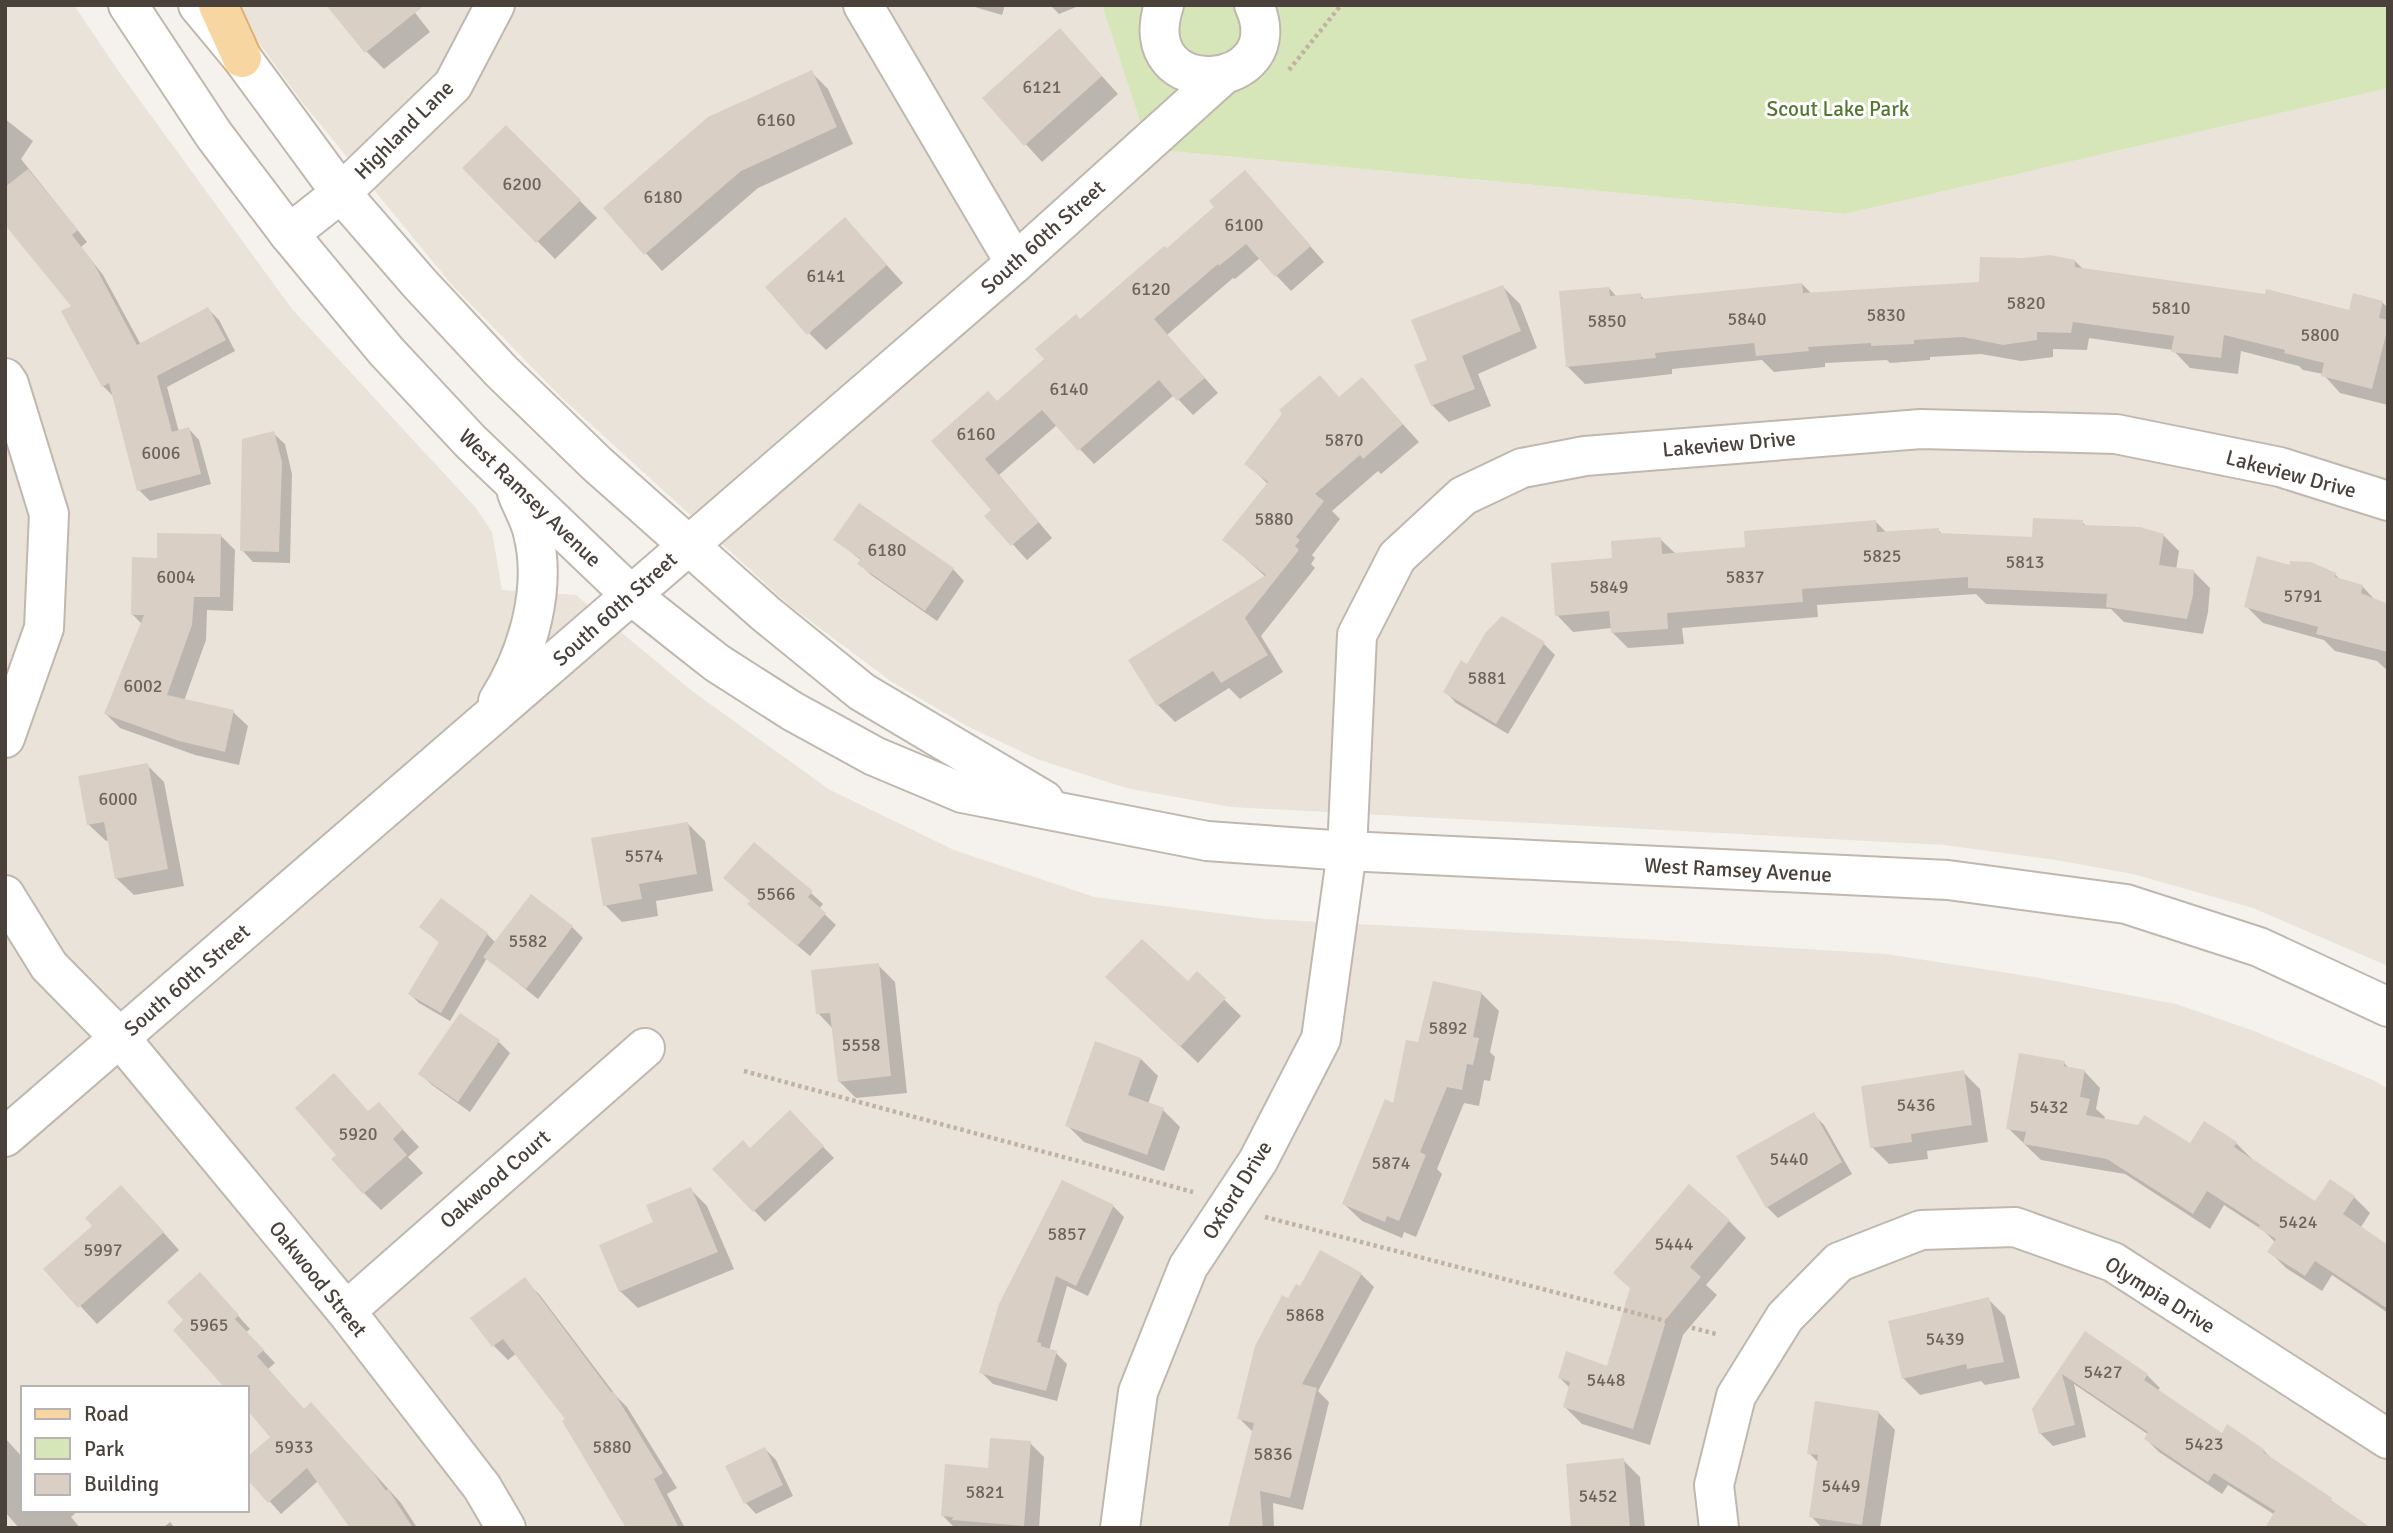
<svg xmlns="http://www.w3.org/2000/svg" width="2393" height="1533" font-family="Signika,sans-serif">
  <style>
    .residential { fill: #e9e3da; fill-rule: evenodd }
    .green { fill: #d7e6b8 }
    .shadow { fill: #0003 }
    .building { fill: #d9cfc5 }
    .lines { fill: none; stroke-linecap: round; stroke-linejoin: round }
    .minor-casing { stroke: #c0b8af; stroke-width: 42 }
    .major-casing { stroke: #ddb172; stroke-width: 42 }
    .path { stroke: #c1b2a1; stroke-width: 4.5; stroke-dasharray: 3.5 3.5; stroke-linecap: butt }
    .minor { stroke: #fff; stroke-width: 38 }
    .major { stroke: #f8d6a2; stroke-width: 38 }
    .labels { text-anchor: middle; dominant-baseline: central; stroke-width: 6; stroke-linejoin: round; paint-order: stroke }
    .number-label { font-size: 18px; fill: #6d645d }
    .park-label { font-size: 21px; fill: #537930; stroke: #fff }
    .street-label { font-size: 21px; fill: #49413a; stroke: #fff }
  </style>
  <rect width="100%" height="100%" fill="#f5f1ec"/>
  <g class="residential">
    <path d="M5 5H74L117 69 292 309 476 508 492 532 502 590 576 595 692 691 830 790 954 850 1094 897 1264 919 1659 940 1886 954 2034 977 2176 1004 2254 1031 2373 1080 2388 1089V1528H5ZM23 1388H247V1510H23Z"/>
    <polygon points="234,5 1102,5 1149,149 1845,214 2388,88 2388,966 2253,908 2133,874 2056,860 1944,845 1231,807 1126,788 1037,759 967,726 892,682 789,605 562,398 452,285 302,102 243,21"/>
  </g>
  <polygon class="green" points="1102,5 2388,5 2388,88 1845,214 1149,149"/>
  <g class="shadow">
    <polygon points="329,5 409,5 430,32 384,69 367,52"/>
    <polygon points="968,5 1005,5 1002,15"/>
    <polygon points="1050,5 1081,5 1059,14"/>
    <polygon points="1060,30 1118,94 1042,162 984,98"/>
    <polygon points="811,72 828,89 853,144 758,188 662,271 605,208"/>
    <polygon points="5,119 33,141 21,159 87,242 81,247 103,275 141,345 208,309 219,320 235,351 167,387 179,432 189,429 199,440 211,484 150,501 139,490 114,397 103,386 74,307 5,216"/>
    <polygon points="506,127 597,218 555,259 465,168"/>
    <polygon points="1259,187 1324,262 1291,291 1260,258 1235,279 1233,278 1167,335 1218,393 1193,415 1174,395 1094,464 1057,425 999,475 1052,538 1027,560 987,516 994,510 933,441 998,402 1046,359 1081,321 1167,251"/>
    <polygon points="845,219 903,283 826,350 809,333"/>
    <polygon points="2075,261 2084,270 2350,312 2382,302 2388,308 2388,405 2340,393 2323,374 2303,370 2299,366 2241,351 2238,374 2190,368 2173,350 2089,338 2087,350 2053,349 2053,357 2021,361 1981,354 1930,357 1930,360 1890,363 1887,360 1825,363 1825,367 1774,372 1762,360 1672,369 1672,374 1585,384 1568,367 1609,288 1617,297 1640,295 1645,300 1802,284 1812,294 1981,283"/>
    <polygon points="1503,287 1520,304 1537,348 1478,374 1491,406 1449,422 1432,405 1429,361"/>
    <polygon points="1362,379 1419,442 1381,474 1378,471 1332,511 1340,519 1312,555 1315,558 1311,564 1315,568 1261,636 1283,672 1240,699 1229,688 1175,722 1158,705 1266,577 1225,540 1268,484 1246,463 1340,398"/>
    <polygon points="273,433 285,444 292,474 290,563 253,562 242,550"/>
    <polygon points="1876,522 1887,533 1938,530 1943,535 2034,539 2082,522 2087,527 2163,535 2179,551 2176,570 2194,572 2210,588 2208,612 2203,634 2124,622 2111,609 1986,604 1976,594 1817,605 1818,617 1682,628 1684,644 1628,648 1612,632 1612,628 1573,632 1557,615 1614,559 1660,539 1676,554 1747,549"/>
    <polygon points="221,536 235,550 233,611 207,610 206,640 184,701 233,712 248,726 239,765 195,755 120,728 106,714 142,624 132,614 159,559"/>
    <polygon points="836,540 953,569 964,581 937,621 871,575 860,564 862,561"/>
    <polygon points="2335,574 2341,581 2362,586 2376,601 2388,606 2388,671 2377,661 2335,651 2324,640 2263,623 2246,606"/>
    <polygon points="1502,618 1544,644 1555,655 1508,734 1456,703 1445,691 1468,666"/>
    <polygon points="147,765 164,782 184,886 134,895 116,878 109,840 106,841 88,824"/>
    <polygon points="688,824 705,841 713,891 656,901 658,916 622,922 605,905"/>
    <polygon points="811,893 823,904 819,909 836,925 810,956 761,915"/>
    <polygon points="531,897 572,927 583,938 538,999 487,958 450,1021 419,1003 410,994 440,943 421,927 487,934 496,943"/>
    <polygon points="878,965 895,982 907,1093 856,1098 839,1081 834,1030 818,1013"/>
    <polygon points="1197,973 1241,1016 1198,1063 1125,994 1188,984"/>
    <polygon points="1481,993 1499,1011 1490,1052 1495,1057 1490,1081 1484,1080 1479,1106 1464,1103 1437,1169 1442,1174 1416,1237 1404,1232 1402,1238 1362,1221 1344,1204 1394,1105 1419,1044"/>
    <polygon points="499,1042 510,1053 470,1112 432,1085 420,1074"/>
    <polygon points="1141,1059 1158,1076 1148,1104 1163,1110 1180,1127 1164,1171 1084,1142 1067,1125"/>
    <polygon points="2064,1063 2070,1069 2084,1071 2100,1088 2096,1109 2105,1117 2104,1120 2191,1145 2236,1143 2252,1159 2316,1203 2354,1197 2370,1213 2361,1227 2388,1247 2388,1313 2332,1275 2322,1291 2286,1268 2270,1252 2276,1243 2264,1231 2224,1205 2210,1229 2125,1174 2041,1160 2008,1128"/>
    <polygon points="1963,1072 1980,1089 1988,1142 1927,1151 1928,1159 1889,1164 1872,1147"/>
    <polygon points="379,1104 419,1147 408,1157 423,1173 381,1210 364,1193"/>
    <polygon points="790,1113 834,1158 765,1222 715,1169 750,1150"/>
    <polygon points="1813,1114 1824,1125 1852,1174 1778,1218 1767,1207"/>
    <polygon points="690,1189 707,1206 734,1269 638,1308 620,1291 655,1223"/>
    <polygon points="138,1204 179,1250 97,1324 46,1269"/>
    <polygon points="1113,1206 1124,1217 1088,1296 1067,1286 1049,1351 1056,1353 1067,1364 1057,1401 993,1384 981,1372 1000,1304"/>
    <polygon points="1729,1221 1746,1238 1706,1285 1717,1295 1683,1335 1650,1445 1582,1424 1565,1407 1570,1388 1560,1378 1608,1368 1632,1289"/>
    <polygon points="1361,1274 1374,1287 1318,1391 1329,1402 1303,1510 1273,1503 1274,1528 1219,1528 1230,1527 1253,1432 1239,1418 1289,1300 1301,1289"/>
    <polygon points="524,1280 539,1294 617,1397 627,1407 677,1488 667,1494 685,1528 627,1528 568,1420 517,1353 508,1360 494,1346"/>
    <polygon points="212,1287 250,1329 246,1332 275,1363 268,1369 304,1410 323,1417 401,1503 416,1526 415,1528 352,1528 318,1481 281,1514 247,1476 247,1460 272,1437 247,1409 247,1388 228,1388 175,1330"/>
    <polygon points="1988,1299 2005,1316 2020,1378 1985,1385 1981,1381 1920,1395 1903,1378"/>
    <polygon points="2085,1333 2147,1375 2160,1388 2157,1391 2222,1435 2264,1451 2277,1464 2331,1500 2340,1509 2275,1515 2228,1485 2222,1494 2159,1452 2146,1439 2149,1435 2074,1384 2086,1437 2053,1446 2040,1433 2034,1409"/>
    <polygon points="1878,1412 1895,1430 1880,1528 1822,1528 1811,1516 1819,1463 1809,1453"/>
    <polygon points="5,1438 23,1458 23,1510 79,1510 71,1517 80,1528 19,1528 5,1512"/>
    <polygon points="1030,1443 1044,1457 1039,1528 955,1528 943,1516 989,1470"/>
    <polygon points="765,1449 776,1460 793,1496 756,1514 745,1502"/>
    <polygon points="1623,1460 1640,1477 1645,1528 1573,1528"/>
    <polygon points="170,1522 175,1528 163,1528"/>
  </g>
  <g class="building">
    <polygon points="326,5 425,5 365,53"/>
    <polygon points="1060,28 1102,76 1024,146 982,98"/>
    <polygon points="812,70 837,127 741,171 644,255 603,208 708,117"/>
    <polygon points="506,125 581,200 536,243 462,168"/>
    <polygon points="28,169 78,230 72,235 93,262 137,345 208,307 226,340 157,376 172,432 189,427 201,474 137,491 109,383 102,387 61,311 71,306 5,225 5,187"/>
    <polygon points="1245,170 1311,246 1275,277 1246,244 1219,266 1218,264 1154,319 1205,378 1177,401 1159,380 1078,451 1042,410 985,459 1039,522 1011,546 984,516 991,510 931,441 988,391 997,401 1044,359 1035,349 1076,314 1080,319 1164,246 1167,248 1214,207 1209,201"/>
    <polygon points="845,217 887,265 807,335 765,287"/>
    <polygon points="2050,255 2075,260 2075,267 2265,294 2266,289 2349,310 2353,293 2383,301 2379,318 2388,320 2388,327 2372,389 2321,376 2324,363 2284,353 2285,350 2224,335 2221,358 2171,352 2174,336 2073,322 2071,333 2037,332 2037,340 2003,345 1963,337 1914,340 1914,344 1871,346 1871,343 1808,347 1809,351 1756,356 1754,343 1655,353 1656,358 1566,367 1559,291 1609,287 1610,296 1641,293 1641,299 1802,283 1803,293 1979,282 1980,257 2023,258"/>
    <polygon points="1503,285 1521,331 1462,356 1475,389 1431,406 1414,365 1427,360 1411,320"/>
    <polygon points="1320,375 1339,397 1362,377 1403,424 1363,459 1360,455 1315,494 1324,501 1296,537 1300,540 1295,546 1299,550 1245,618 1268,655 1221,683 1213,671 1157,706 1128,660 1266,575 1222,540 1268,482 1244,464 1282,414 1279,410"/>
    <polygon points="274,431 282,462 279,552 240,551 242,439"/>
    <polygon points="859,503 954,568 925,611 857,564 861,559 833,540"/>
    <polygon points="2033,518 2083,520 2083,525 2140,527 2164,534 2159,565 2194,570 2193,595 2187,619 2106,607 2107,594 1968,588 1968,577 1802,589 1803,602 1667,613 1668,629 1611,633 1609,611 1555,616 1551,563 1612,558 1611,541 1661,537 1662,554 1745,547 1744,531 1876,520 1877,532 1939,528 1939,533 2032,537"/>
    <polygon points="157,533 221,534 220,597 194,597 192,625 167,695 234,710 225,752 179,741 104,714 144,615 131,615 132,557 157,558"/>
    <polygon points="2257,556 2290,565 2290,561 2311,562 2336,573 2335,577 2363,585 2361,593 2388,604 2388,652 2316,634 2318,627 2244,607"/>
    <polygon points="1502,616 1545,642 1496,724 1443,692 1461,660 1467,664 1486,632"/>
    <polygon points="148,763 168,869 115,879 104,822 87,825 78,776"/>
    <polygon points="688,822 697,874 639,884 642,899 603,906 591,838"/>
    <polygon points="754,842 813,891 808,897 826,913 797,946 747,904 750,901 723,878"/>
    <polygon points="531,894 573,926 526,989 483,957"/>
    <polygon points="441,898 488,933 441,1013 408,994 439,942 419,927"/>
    <polygon points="1142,939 1188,981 1197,971 1226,998 1180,1047 1105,977"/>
    <polygon points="879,963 891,1076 838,1082 830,1013 816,1014 811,970"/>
    <polygon points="1433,981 1482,992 1473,1037 1479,1038 1473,1065 1467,1064 1462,1090 1447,1087 1420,1152 1426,1155 1399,1221 1387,1216 1385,1222 1342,1204 1385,1099 1393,1103 1406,1040 1418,1042"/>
    <polygon points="460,1013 500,1040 458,1102 418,1074"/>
    <polygon points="1095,1041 1141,1058 1128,1095 1164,1108 1147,1155 1065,1126"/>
    <polygon points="2019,1053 2065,1061 2064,1066 2085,1070 2080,1097 2090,1099 2086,1115 2138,1125 2144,1115 2190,1143 2204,1121 2237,1142 2234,1147 2315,1201 2330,1179 2355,1196 2343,1214 2388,1245 2388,1309 2315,1261 2305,1276 2267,1252 2276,1239 2258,1228 2260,1225 2207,1191 2193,1214 2107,1159 2023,1144 2026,1132 2006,1129"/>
    <polygon points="1964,1070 1972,1125 1911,1134 1912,1142 1870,1148 1861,1086"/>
    <polygon points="334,1073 368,1111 379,1102 403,1129 393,1139 407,1155 363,1194 331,1159 336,1155 295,1108"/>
    <polygon points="790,1110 824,1146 753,1212 712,1169 743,1140 750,1148"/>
    <polygon points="1814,1112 1842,1162 1766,1208 1736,1156"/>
    <polygon points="1062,1180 1114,1205 1076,1286 1056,1276 1037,1342 1041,1343 1041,1346 1057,1351 1046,1391 979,1373 999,1304"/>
    <polygon points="1689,1184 1730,1220 1690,1267 1701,1277 1667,1318 1633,1429 1563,1407 1570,1382 1558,1378 1566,1351 1607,1366 1630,1288 1613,1273"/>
    <polygon points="121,1185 164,1232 78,1308 43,1269 92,1226 85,1218"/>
    <polygon points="691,1187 718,1252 619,1292 599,1245 653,1222 646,1205"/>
    <polygon points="1320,1250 1362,1273 1302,1384 1317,1388 1290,1498 1260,1491 1263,1528 1228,1528 1254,1423 1237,1419 1255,1346 1282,1295 1288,1298 1296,1284 1300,1286"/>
    <polygon points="200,1272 239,1315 235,1319 264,1350 257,1356 304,1409 311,1402 369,1467 386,1491 388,1489 413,1528 350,1528 307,1468 268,1503 247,1479 247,1457 270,1437 247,1410 247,1388 223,1386 173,1330 183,1320 167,1302"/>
    <polygon points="525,1277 611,1392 613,1391 663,1473 654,1479 679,1528 626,1528 562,1421 565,1419 503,1339 492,1347 470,1318"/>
    <polygon points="1989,1297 2004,1362 1967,1369 1966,1364 1902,1379 1888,1321"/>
    <polygon points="2085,1331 2148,1374 2144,1380 2222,1433 2227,1424 2265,1450 2263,1452 2332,1498 2331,1500 2371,1528 2265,1528 2275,1511 2214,1473 2208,1482 2144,1439 2148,1432 2062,1374 2075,1425 2039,1434 2032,1409"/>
    <polygon points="1815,1401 1879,1411 1862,1525 1809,1517 1818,1455 1807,1454"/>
    <polygon points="990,1438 1031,1441 1024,1526 952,1520 953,1517 941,1516 945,1464 988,1468"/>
    <polygon points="765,1447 783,1485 744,1504 725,1466"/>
    <polygon points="1624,1458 1630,1528 1571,1528 1566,1464"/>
  </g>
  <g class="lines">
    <defs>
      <g id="minor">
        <polyline points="128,5 214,135 289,234 386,351 470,441 631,595 680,634 717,663 792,711 874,756 962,793 1207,841 1347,851 1948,880 2126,904 2259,947 2388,1007"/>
        <polyline points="198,5 242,58 341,193 420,284 501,371 597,464 766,614 862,692 1044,800"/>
        <polyline points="863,5 1015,263"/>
        <path d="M1164 5C1131 106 1294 93 1254 5"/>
        <polyline points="289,234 341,193 453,85 495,5"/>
        <polyline points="5,378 9,384 49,514 44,628 5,738"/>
        <path d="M498 701C528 654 547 588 533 533 530 519 522 506 517 493"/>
        <polyline points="5,895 49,966 120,1038 346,1311 482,1487 506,1528"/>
        <polyline points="5,1137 1015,263 1221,77"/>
        <polyline points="346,1311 645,1048"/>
        <polyline points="1120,1528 1138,1392 1188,1267 1258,1161 1321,1039 1347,851 1357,635 1397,557 1463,496 1522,468 1585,456 1921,429 2116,434 2280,467 2388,501"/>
        <polyline points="1719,1528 1714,1485 1736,1396 1785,1317 1839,1262 1921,1230 2015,1227 2113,1262 2388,1439"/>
      </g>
      <polyline id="major" points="218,5 242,58"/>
    </defs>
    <use href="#minor" class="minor-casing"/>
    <use href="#major" class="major-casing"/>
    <g class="path">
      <polyline points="1289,70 1341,5"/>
      <polyline points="744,1071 1193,1192"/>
      <polyline points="1265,1217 1716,1334"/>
    </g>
    <use href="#minor" class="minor"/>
    <use href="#major" class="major"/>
  </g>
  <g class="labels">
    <g class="number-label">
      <text x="1042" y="87">6121</text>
      <text x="776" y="120">6160</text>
      <text x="522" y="184">6200</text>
      <text x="663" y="197">6180</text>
      <text x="1244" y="225">6100</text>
      <text x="826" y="276">6141</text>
      <text x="1151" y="289">6120</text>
      <text x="2026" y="303">5820</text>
      <text x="2171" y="308">5810</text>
      <text x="1886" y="315">5830</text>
      <text x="1747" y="319">5840</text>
      <text x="1607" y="321">5850</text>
      <text x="2320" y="335">5800</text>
      <text x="1069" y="389">6140</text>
      <text x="976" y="434">6160</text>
      <text x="1344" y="440">5870</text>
      <text x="161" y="453">6006</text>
      <text x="1274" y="519">5880</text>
      <text x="887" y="550">6180</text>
      <text x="1882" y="556">5825</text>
      <text x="2025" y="562">5813</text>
      <text x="176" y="577">6004</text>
      <text x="1745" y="577">5837</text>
      <text x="1609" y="587">5849</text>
      <text x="2303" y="596">5791</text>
      <text x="1487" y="678">5881</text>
      <text x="143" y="686">6002</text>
      <text x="118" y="799">6000</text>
      <text x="644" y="856">5574</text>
      <text x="776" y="894">5566</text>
      <text x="528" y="941">5582</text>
      <text x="1448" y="1028">5892</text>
      <text x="861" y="1045">5558</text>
      <text x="1916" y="1105">5436</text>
      <text x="2049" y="1107">5432</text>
      <text x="358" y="1134">5920</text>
      <text x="1789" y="1159">5440</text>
      <text x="1391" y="1163">5874</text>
      <text x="2298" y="1222">5424</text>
      <text x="1067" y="1234">5857</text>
      <text x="1674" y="1244">5444</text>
      <text x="103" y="1250">5997</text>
      <text x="1305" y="1315">5868</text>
      <text x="209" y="1325">5965</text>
      <text x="1945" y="1339">5439</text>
      <text x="2103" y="1372">5427</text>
      <text x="1606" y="1380">5448</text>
      <text x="2204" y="1444">5423</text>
      <text x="294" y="1447">5933</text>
      <text x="612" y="1447">5880</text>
      <text x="1273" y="1454">5836</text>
      <text x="1841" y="1486">5449</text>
      <text x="985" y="1492">5821</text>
      <text x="1598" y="1496">5452</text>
    </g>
    <g class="park-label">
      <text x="1838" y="109">Scout Lake Park</text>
    </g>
    <g class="street-label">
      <text transform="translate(404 130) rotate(-45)">Highland Lane</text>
      <text transform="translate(1043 237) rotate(-42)">South 60th Street</text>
      <text transform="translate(1729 444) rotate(-5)">Lakeview Drive</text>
      <text transform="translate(2291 474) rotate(15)">Lakeview Drive</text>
      <text transform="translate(530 498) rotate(44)">West Ramsey Avenue</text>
      <text transform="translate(615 609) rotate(-42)">South 60th Street</text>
      <text transform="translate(1738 870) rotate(3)">West Ramsey Avenue</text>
      <text transform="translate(187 980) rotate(-41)">South 60th Street</text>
      <text transform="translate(495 1179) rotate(-41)">Oakwood Court</text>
      <text transform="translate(1237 1190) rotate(-58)">Oxford Drive</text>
      <text transform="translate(318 1279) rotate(51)">Oakwood Street</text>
      <text transform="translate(2160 1295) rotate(32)">Olympia Drive</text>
    </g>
  </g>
  <rect width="2393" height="1533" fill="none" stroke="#49413a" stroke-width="14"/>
  <rect x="21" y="1386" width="228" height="126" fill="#ffffff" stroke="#b6b3b0" stroke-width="2"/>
  <rect x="35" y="1409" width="35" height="10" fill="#f8d6a2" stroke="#b6b3b0" stroke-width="2"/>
  <text x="84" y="1421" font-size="21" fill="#49413a">Road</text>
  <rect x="35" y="1438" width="35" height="21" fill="#d7e6b8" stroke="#b6b3b0" stroke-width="2"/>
  <text x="84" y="1456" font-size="21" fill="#49413a">Park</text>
  <rect x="35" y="1474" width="35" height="21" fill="#d9cfc5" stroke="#b6b3b0" stroke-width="2"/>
  <text x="84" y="1491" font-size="21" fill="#49413a">Building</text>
</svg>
